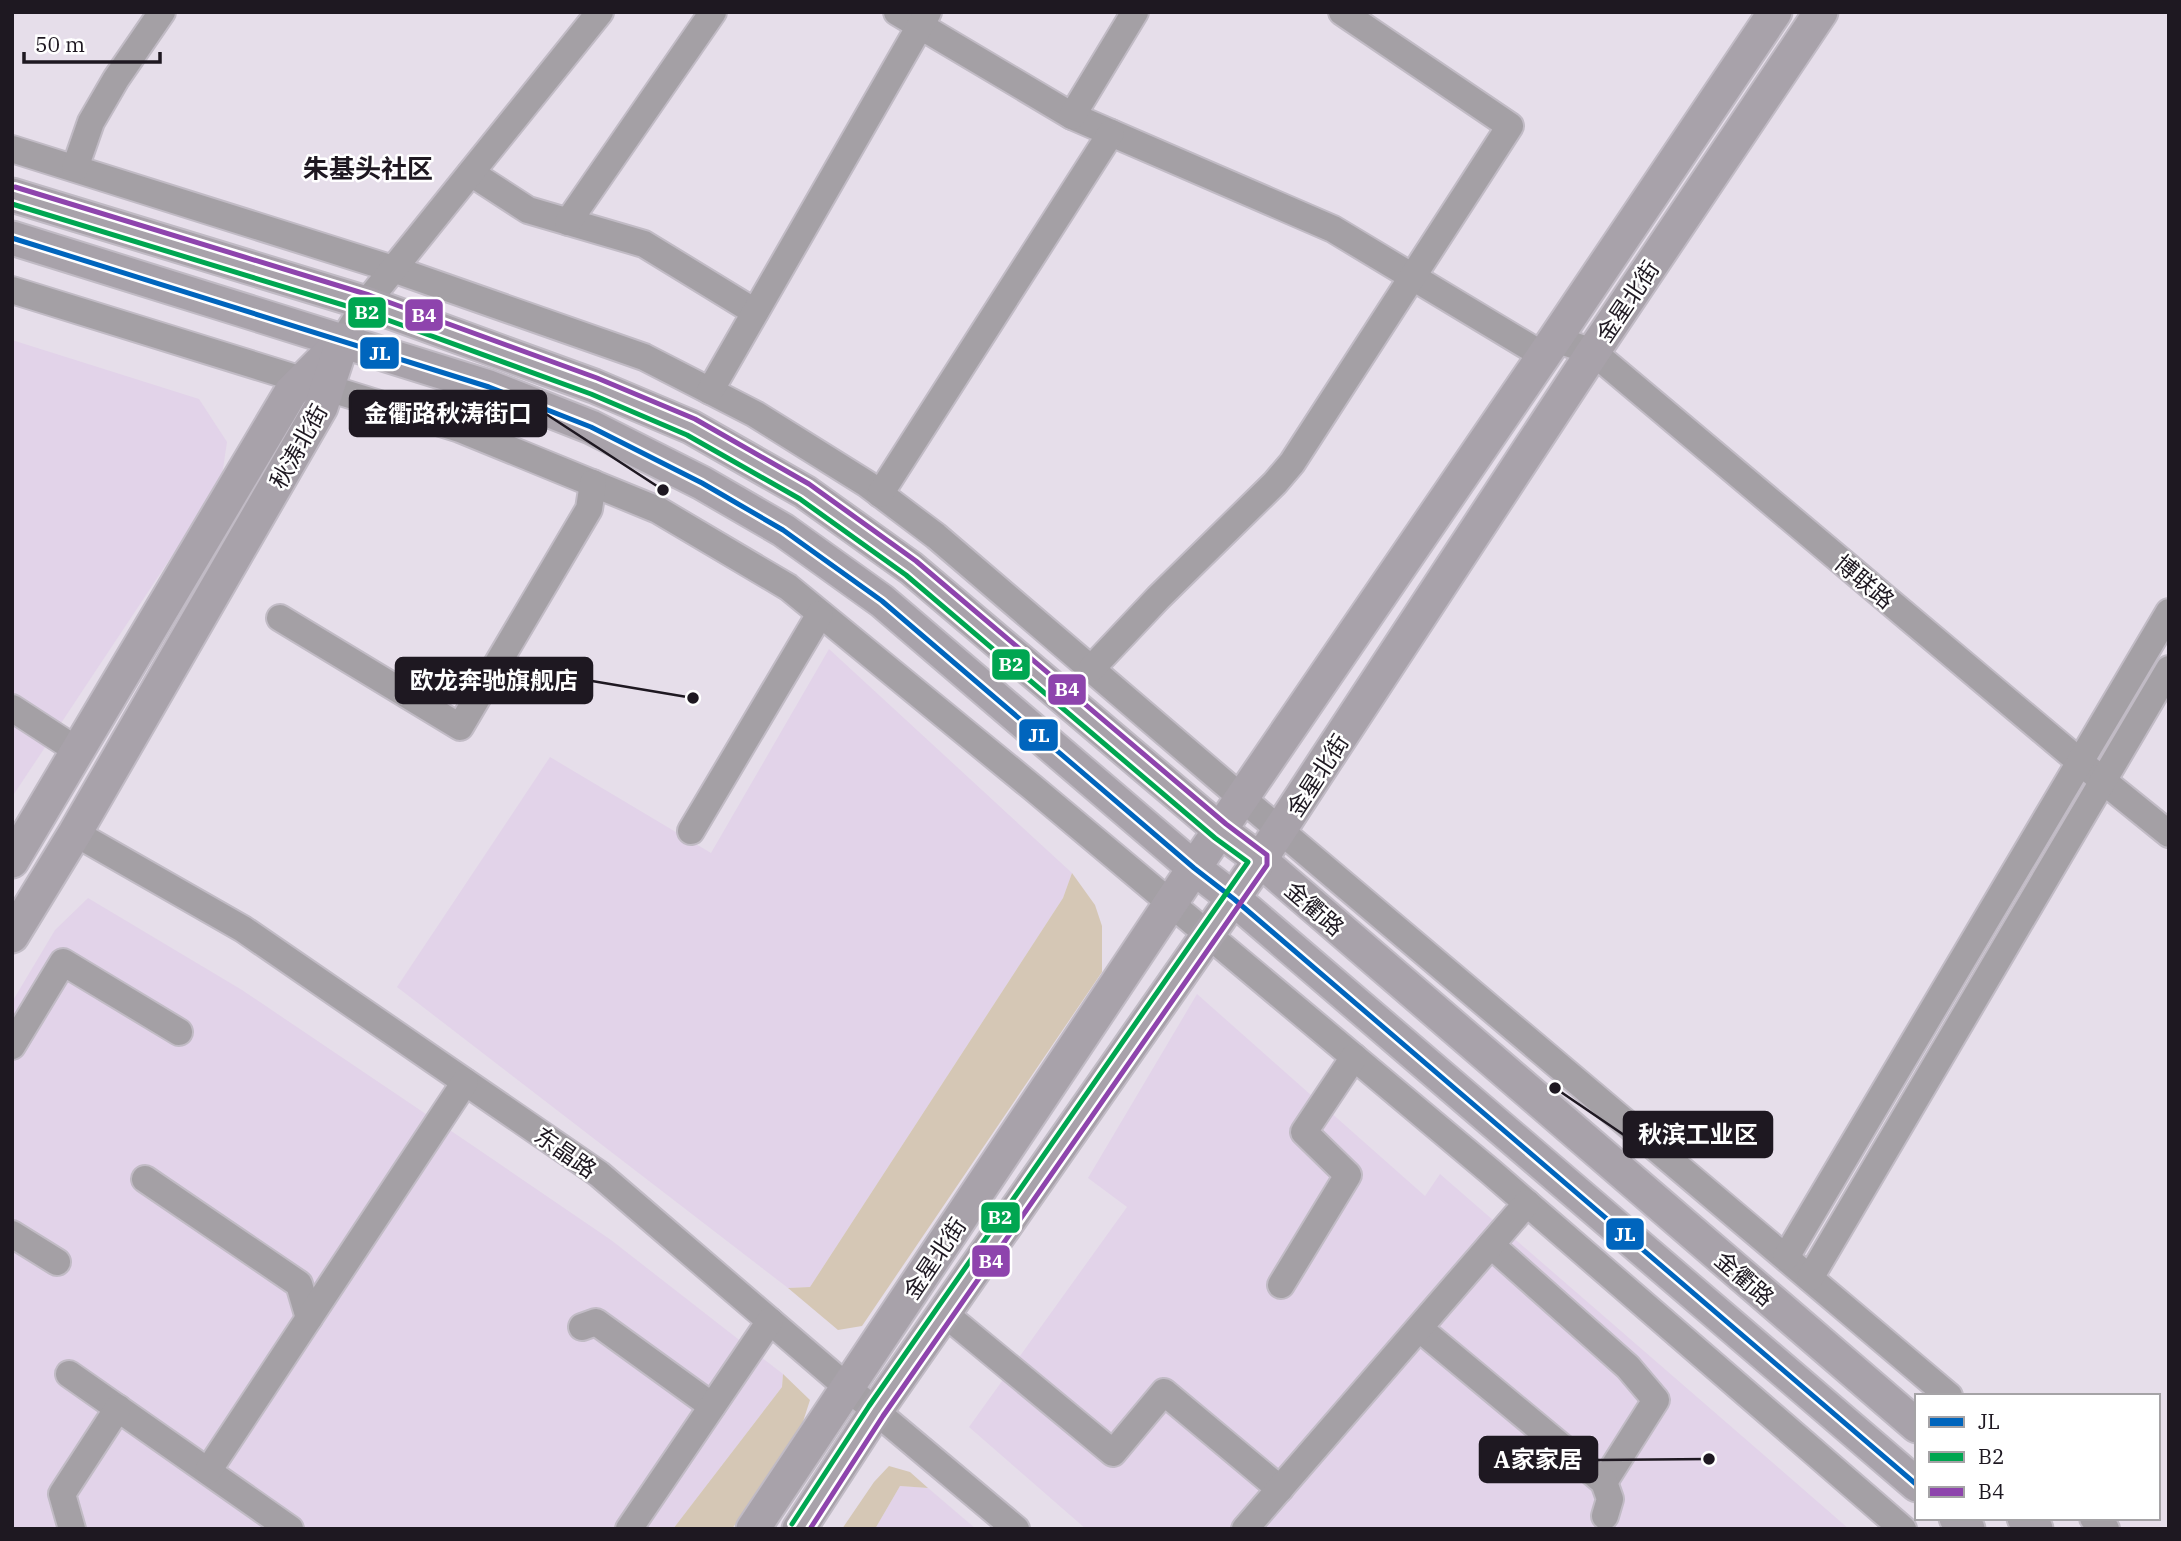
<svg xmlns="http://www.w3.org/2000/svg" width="2181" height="1541" font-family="'IBM Plex Serif','Noto Sans SC',serif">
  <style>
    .built { fill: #e2d3e9 }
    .green { fill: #d5c7b5 }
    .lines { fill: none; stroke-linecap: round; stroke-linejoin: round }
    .minor-casing { stroke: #c1bbc5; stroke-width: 30 }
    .major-casing { stroke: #c1bbc5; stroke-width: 37 }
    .minor { stroke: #a4a0a5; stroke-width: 26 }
    .major { stroke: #a8a2aa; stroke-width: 33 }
    .bus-1-casing { stroke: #fff; stroke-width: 10 }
    .bus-2-casing { stroke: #fff; stroke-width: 10 }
    .bus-3-casing { stroke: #fff; stroke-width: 10 }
    .bus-1 { stroke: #0065bd; stroke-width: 5 }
    .bus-2 { stroke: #00a651; stroke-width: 5 }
    .bus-3 { stroke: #8e44ad; stroke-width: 5 }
    .labels { text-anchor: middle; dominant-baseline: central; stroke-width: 5; stroke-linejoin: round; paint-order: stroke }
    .street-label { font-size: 23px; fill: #1e1821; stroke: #fff }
    .quarter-label { font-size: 26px; font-weight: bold; fill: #1e1821; stroke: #fff }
    .leader { fill: none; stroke: #1e1821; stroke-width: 2.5 }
    .callout-dot { fill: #1e1821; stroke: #fff; stroke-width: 2.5 }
    .callout { fill: #1e1821; stroke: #1e1821; stroke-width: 2.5 }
    .callout-label { font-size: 24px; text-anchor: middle; font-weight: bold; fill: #fff }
    .line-badge { stroke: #fff; stroke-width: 2.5 }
    .badge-label { font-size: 19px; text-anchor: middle; font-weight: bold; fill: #fff }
  </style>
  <rect width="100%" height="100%" fill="#e6deea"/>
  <g class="built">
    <polygon points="12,340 199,399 227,442 221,482 12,797"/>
    <polygon points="829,649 1072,873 1063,898 810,1287 788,1288 397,987 550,757 711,853"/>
    <polygon points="88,898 242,990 463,1139 611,1240 783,1374 782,1387 673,1529 12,1529 12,1002 55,930"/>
    <polygon points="1197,994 1425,1196 1440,1174 1849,1529 1086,1529 969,1427 1127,1207 1088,1178"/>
    <polygon points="900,1486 928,1488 976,1529 875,1529"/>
  </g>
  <g class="green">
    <polygon points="1072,873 1095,905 1102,926 1102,972 862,1326 838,1330 788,1288 810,1287 1063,898"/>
    <polygon points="783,1374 810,1400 799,1434 732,1529 673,1529 782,1387"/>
    <polygon points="889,1466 910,1472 928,1488 900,1486 875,1529 842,1529 874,1482"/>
  </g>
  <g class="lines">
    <defs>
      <g id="minor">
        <polyline points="897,12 1072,116 1333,229 1544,356"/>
        <polyline points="1072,116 1135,12"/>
        <polyline points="12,149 393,269 644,357 755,414 867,484 936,536 1243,799 1949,1396"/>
        <polyline points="75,168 91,122 116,79 162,12"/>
        <polyline points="471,173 528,210 644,244 755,312"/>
        <polyline points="568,222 713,12"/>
        <polyline points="12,290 460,429 658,510 788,587 1032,787 1491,1172 1903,1529"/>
        <polyline points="1555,339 1593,352 2080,762 2169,834"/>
        <polyline points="343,340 366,303 600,12"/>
        <polyline points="710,391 928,12"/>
        <polyline points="880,494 1111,133"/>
        <polyline points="280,618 460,727 589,509 593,483"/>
        <polyline points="1092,668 1158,598 1275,483 1292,463 1510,126 1342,12"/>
        <polyline points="12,708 78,751"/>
        <polyline points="691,831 820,614"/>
        <polyline points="75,833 243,929 599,1174 848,1388 1016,1529"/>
        <polyline points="12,1046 63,962 179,1032"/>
        <polyline points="145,1179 299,1284 309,1318"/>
        <polyline points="12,1234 57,1262"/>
        <polyline points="1491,1245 1628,1367 1656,1400 1604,1482"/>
        <polyline points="1786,1257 2169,612"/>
        <polyline points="1810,1278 2169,669"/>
        <polyline points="1281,1285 1348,1175 1304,1132 1354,1057"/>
        <polyline points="945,1314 1113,1453 1164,1392 1280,1489"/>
        <polyline points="582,1327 596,1322 712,1406"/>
        <polyline points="1420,1329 1604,1482 1610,1499 1605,1516"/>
        <polyline points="69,1374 290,1529"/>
        <polyline points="208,1471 465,1082"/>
        <polyline points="2093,1518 2106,1529"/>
        <polyline points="72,1529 62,1494 118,1408"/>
        <polyline points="629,1529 770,1321"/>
        <polyline points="1245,1529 1527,1203"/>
      </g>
      <g id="major">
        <polyline points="12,195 366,303 594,386 691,427 805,492 911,568 1221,831 1260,860 1917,1426"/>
        <polyline points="12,238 489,387 591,427 702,483 783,530 882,601 1194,868 1234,899 1917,1485"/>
        <polyline points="12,861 291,392 339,344"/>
        <polyline points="12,936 75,833 321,407 343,340"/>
        <polyline points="1956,1518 1968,1529"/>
        <polyline points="2024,1518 2036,1529"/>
        <polyline points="753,1529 1194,868 1555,339 1775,12"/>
        <polyline points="799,1529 876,1411 1260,860 1593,352 1821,12"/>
      </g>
    </defs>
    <use href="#minor" class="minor-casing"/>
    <use href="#major" class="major-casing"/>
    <use href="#minor" class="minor"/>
    <use href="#major" class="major"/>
    <defs>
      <polyline id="bus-1" points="12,238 489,387 591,427 702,483 783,530 882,601 1194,868 1234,899 1917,1485"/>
      <polyline id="bus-2" points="12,204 363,311 591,394 687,435 800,499 906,575 1215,838 1248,862 869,1406 792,1524"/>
      <polyline id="bus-3" points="15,187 369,295 597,378 695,419 809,484 916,561 1226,824 1267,855 1267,865 883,1416 810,1529"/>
    </defs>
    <use href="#bus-1" class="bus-1-casing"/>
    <use href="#bus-2" class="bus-2-casing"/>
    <use href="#bus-3" class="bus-3-casing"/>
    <use href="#bus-1" class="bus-1"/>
    <use href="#bus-2" class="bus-2"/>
    <use href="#bus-3" class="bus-3"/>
  </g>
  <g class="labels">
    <g class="street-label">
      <text transform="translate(1627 301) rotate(-56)">金星北街</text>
      <text transform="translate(298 446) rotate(-61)">秋涛北街</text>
      <text transform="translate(1865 581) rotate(40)">博联路</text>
      <text transform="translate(1317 775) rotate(-57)">金星北街</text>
      <text transform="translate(1315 908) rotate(41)">金衢路</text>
      <text transform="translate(566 1152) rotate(35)">东晶路</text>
      <text transform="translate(934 1258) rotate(-56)">金星北街</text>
      <text transform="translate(1745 1278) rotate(41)">金衢路</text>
    </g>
    <g class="quarter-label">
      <text x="368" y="168">朱基头社区</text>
    </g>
  </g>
  <path class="leader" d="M663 490L546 414M693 698L592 681M1555 1088L1624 1135M1709 1459L1597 1460"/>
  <g class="callout-dot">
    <circle cx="663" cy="490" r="7"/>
    <circle cx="693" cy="698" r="7"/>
    <circle cx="1555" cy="1088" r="7"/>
    <circle cx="1709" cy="1459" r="7"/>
  </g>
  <g class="callout">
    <rect x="350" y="391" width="196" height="45" rx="7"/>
    <rect x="396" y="658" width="196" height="45" rx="7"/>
    <rect x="1624" y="1112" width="148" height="45" rx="7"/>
    <rect x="1480" y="1437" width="117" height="45" rx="7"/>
  </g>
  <g class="callout-label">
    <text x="448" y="422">金衢路秋涛街口</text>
    <text x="494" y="689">欧龙奔驰旗舰店</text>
    <text x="1698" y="1143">秋滨工业区</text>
    <text x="1538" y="1468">A家家居</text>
  </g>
  <g class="line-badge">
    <rect x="347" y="296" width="40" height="33" rx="7" fill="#00a651"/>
    <rect x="404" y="298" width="40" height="34" rx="7" fill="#8e44ad"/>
    <rect x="359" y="336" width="41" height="34" rx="7" fill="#0065bd"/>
    <rect x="991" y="648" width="40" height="33" rx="7" fill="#00a651"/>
    <rect x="1047" y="673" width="40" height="33" rx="7" fill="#8e44ad"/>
    <rect x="1018" y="718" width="41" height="34" rx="7" fill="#0065bd"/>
    <rect x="980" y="1201" width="41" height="33" rx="7" fill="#00a651"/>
    <rect x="1605" y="1217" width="40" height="34" rx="7" fill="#0065bd"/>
    <rect x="971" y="1244" width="40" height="34" rx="7" fill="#8e44ad"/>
  </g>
  <g class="badge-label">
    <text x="367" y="319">B2</text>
    <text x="424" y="322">B4</text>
    <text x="380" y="360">JL</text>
    <text x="1011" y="671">B2</text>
    <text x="1067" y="696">B4</text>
    <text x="1039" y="742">JL</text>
    <text x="1000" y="1224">B2</text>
    <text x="1625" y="1241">JL</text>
    <text x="991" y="1268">B4</text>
  </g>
  <rect width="2181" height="1541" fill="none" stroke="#1e1821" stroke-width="28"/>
  <rect x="1915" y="1394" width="245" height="126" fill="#ffffff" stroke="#a5a3a6" stroke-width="2"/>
  <rect x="1929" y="1417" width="35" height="10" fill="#0065bd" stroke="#a5a3a6" stroke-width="2"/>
  <text x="1978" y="1429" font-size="21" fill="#1e1821">JL</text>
  <rect x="1929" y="1452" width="35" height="10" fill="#00a651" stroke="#a5a3a6" stroke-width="2"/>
  <text x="1978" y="1464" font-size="21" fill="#1e1821">B2</text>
  <rect x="1929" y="1487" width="35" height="10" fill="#8e44ad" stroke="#a5a3a6" stroke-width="2"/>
  <text x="1978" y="1499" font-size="21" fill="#1e1821">B4</text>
  <path d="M24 52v10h136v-10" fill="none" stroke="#1e1821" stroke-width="3.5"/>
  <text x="35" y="52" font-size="21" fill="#1e1821" stroke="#ffffff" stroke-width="5" paint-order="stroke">50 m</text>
</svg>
